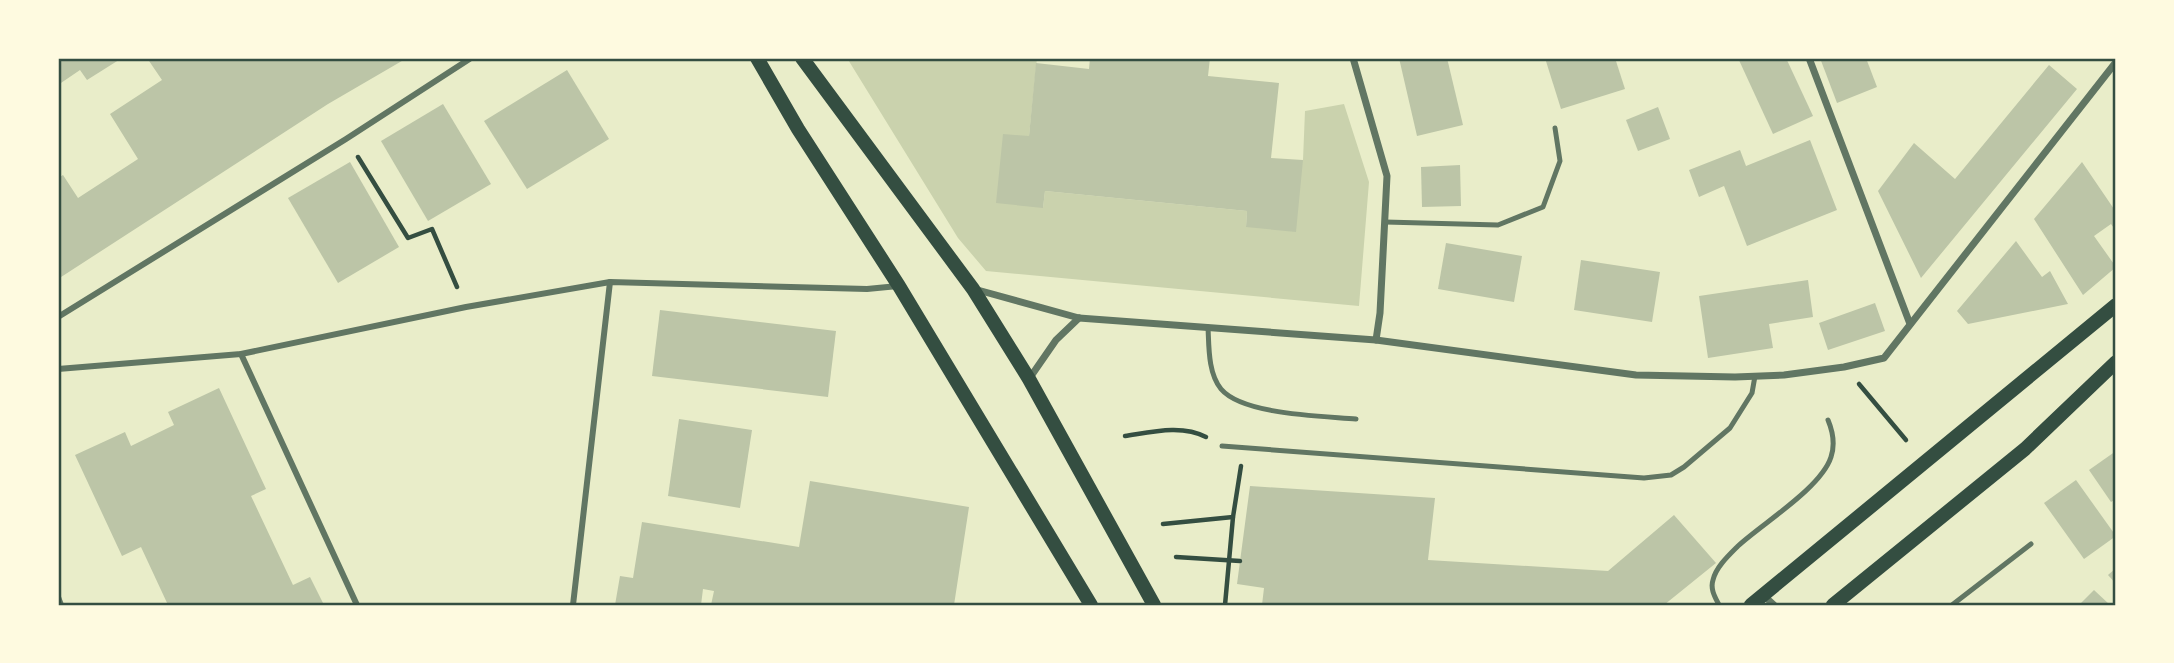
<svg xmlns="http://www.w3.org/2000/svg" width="2174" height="663" font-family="'Open Sans',sans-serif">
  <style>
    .green { fill: #cad2ad }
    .building { fill: #bcc5a7 }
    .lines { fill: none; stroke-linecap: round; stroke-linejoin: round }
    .path { stroke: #344e41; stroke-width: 4.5 }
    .service { stroke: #617663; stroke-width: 5 }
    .pedestrian { stroke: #617663; stroke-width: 6 }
    .minor { stroke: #617663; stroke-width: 7 }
    .secondary { stroke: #344e41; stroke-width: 14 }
    .neatline { fill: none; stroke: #344e41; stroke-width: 2.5 }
  </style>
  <rect width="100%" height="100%" fill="#e9edc9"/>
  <polygon class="green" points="847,58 1037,58 1029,136 1043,208 1045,191 1247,211 1246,227 1303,160 1305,111 1344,104 1369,182 1359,306 986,271 958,238"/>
  <g class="building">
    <polygon points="58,58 122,58 87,80 80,70 58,85"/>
    <polygon points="147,58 407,58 328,104 58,279 58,178 63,175 78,198 138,159 110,114 162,80"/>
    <polygon points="1090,58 1210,58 1208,76 1279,83 1271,158 1303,160 1296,232 1246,227 1247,211 1045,191 1043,208 996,203 1003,134 1029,136 1036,63 1089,69"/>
    <polygon points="1399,58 1447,58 1463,125 1417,136"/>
    <polygon points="1545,58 1615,58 1625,89 1561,109"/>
    <polygon points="1738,58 1786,58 1813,116 1773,134"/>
    <polygon points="1820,58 1866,58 1877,87 1837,103"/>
    <polygon points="2049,65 2077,89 1921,278 1878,191 1914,143 1955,179"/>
    <polygon points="567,70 609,139 527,189 484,121"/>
    <polygon points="443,104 491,184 428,221 381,141"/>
    <polygon points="1658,107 1670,139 1638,151 1626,120"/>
    <polygon points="1810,140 1837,210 1747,246 1724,186 1699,197 1689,170 1740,150 1746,166"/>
    <polygon points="350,162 399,247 338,283 288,198"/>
    <polygon points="2082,162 2116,212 2116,231 2111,224 2094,236 2116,267 2083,295 2034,219"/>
    <polygon points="1460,165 1461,206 1422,207 1421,167"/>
    <polygon points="2016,241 2042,277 2050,271 2068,304 1968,324 1957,311"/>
    <polygon points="1446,243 1522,256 1514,302 1438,289"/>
    <polygon points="1581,260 1660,272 1652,322 1574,310"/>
    <polygon points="1808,280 1813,317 1769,324 1773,348 1708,358 1699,296"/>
    <polygon points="1875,303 1885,331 1828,350 1819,323"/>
    <polygon points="660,310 836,331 828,397 652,376"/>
    <polygon points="219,388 266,489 251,496 293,585 310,577 324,605 168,605 141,547 122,556 75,455 125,432 131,446 174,425 168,412"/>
    <polygon points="679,419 752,430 740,508 668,496"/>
    <polygon points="2116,451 2116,499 2111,502 2089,470"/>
    <polygon points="2076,480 2116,536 2084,559 2044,503"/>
    <polygon points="810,481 969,507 954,605 711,605 714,591 703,589 701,605 615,605 620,576 633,578 642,522 799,547"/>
    <polygon points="1250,486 1435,498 1428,560 1608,571 1674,515 1716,563 1664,605 1262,605 1264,588 1237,584"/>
    <polygon points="2116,568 2116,584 2108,575"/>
    <polygon points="2094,590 2110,605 2079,605"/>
  </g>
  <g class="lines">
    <g class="path">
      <polyline points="358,157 408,238 432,229 457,287"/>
      <polyline points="1859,384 1906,440"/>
      <path d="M1125 436C1151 432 1182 424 1206 437"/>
      <polyline points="1163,524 1233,517 1241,466"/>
      <polyline points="1176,557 1240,561"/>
      <polyline points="1225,605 1233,517"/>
    </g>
    <g class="service">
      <polyline points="1385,222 1498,225 1543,207 1560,161 1555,128"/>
      <path d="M1208 327C1209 347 1208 373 1221 389 1243 415 1323 416 1356 419"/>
      <polyline points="1222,446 1644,478 1671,475 1684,467 1730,428 1752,393 1755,376"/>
      <path d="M1719 605C1715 597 1710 589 1713 580 1716 567 1729 555 1738 546 1763 523 1821 488 1831 457 1835 445 1833 432 1828 420"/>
      <polyline points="1952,605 2031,544"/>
    </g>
    <g class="pedestrian">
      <polyline points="58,317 346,139 471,58"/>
      <polyline points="241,354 357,605"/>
      <polyline points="58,369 241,354 466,307 610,282 867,289 898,286"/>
      <polyline points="58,597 61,605"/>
      <polyline points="573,605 610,282"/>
    </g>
    <g class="minor">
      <polyline points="1353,58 1387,176 1380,313 1376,340"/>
      <polyline points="1809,58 1910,324"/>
      <polyline points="974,289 1079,318 1376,340 1636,375 1735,377 1784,375 1844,367 1884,358 2116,62"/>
      <polyline points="1029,379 1056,340 1079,318"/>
      <polyline points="1763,595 1774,605"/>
    </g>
    <g class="secondary">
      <polyline points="757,58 798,129 899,286 1091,605"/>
      <polyline points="802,58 973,289 1029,379 1154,605"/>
      <polyline points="1751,605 2116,305"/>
      <polyline points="1833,605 2025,449 2116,362"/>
    </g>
  </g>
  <rect width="2174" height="663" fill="none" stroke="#fefae0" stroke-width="119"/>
  <rect x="60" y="60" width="2054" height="544" class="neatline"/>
</svg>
